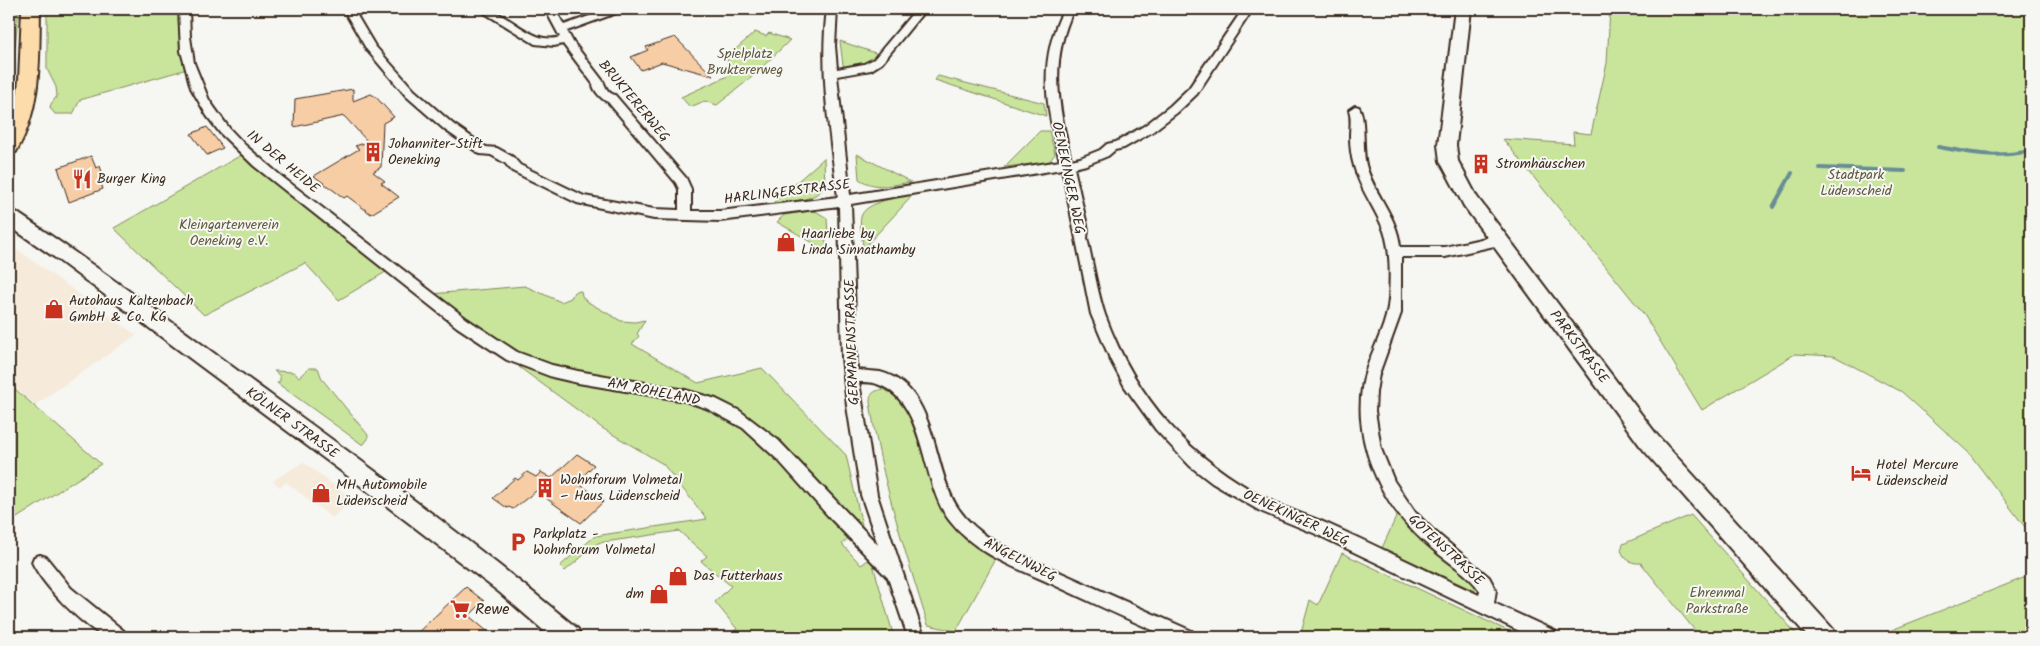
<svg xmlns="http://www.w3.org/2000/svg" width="2040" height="646" font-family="Kalam,sans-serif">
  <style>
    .built { fill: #f6eadb }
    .green { fill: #c9e59c; stroke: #82885d }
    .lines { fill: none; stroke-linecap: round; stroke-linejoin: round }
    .stream { stroke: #678d95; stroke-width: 4 }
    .building { fill: #f7cda6; stroke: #3b2a1e }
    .street-casing { stroke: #3b2a1e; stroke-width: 4 }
    .secondary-casing { stroke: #3b2a1e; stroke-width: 4 }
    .primary-casing { stroke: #3b2a1e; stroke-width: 4 }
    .street { fill: #f6f6f2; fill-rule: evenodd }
    .secondary { fill: #f6f6f2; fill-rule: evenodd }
    .primary { fill: #fddcac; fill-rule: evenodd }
    .labels { text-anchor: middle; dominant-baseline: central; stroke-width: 4; stroke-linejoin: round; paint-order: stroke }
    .park-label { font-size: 14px; fill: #5e593e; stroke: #f6f6f2 }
    .street-label { font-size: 14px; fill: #3b2a1e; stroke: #f6f6f2 }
    .poi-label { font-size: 14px; fill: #3b2a1e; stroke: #f6f6f2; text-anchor: start }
    .near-poi-label { font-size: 16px; fill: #3b2a1e; stroke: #f6f6f2; text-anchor: start }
  </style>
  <rect width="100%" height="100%" fill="#f6f6f2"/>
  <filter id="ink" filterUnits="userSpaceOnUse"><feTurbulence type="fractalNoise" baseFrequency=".02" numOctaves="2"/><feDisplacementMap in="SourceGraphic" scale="10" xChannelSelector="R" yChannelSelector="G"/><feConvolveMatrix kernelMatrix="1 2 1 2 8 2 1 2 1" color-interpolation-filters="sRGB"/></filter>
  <g filter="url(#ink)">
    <g class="built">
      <polygon points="18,250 136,335 35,405 9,384 9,255"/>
      <polygon points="303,462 339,489 353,500 332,518 286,482 280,487 273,481"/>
    </g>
    <g class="green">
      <polygon points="9,9 19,9 9,101"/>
      <polygon points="47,9 181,9 181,20 187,69 80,100 73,114 55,114 50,108 51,104 57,96 56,87 47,69"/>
      <polygon points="1610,9 2031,9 2031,535 1969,453 1902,392 1834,356 1795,354 1702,410 1643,313 1503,139 1574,144 1573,132 1591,134 1607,63"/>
      <polygon points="755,32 766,36 769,33 790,40 752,77 717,105 705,101 690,107 681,97 730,75 727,57"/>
      <polygon points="840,41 881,55 863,65 845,67 843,65"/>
      <polygon points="938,76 1044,103 1046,116 935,80"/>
      <polygon points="1040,131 1049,131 1055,154 1049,162 1004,167"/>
      <polygon points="243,154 389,270 339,300 305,263 204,315 114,228"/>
      <path d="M857 154 911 182C892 185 876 190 859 179Z"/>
      <path d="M824 158 825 186C815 202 789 201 772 204Z"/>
      <path d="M914 194 863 249C863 240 859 226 861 217 865 201 901 197 914 194Z"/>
      <polygon points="811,211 817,212 827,218 828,237 825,238 829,252 777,222 784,215"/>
      <polygon points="525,286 561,302 571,298 574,292 581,291 582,296 586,301 621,321 635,322 645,320 637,334 639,336 632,344 698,383 762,368 846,455 862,525 860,528 739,414 531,359 499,344 431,294"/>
      <polygon points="524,363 707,405 747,427 851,536 842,544 861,565 871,558 894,637 726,637 737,629 715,602 731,586 701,561 707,556 679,531 598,543 565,571 560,566 595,536 707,519 663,464 602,428 519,367"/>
      <polygon points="309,368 318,368 322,379 368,435 368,439 363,445 277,383 280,381 280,376 274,371 293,372 299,377"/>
      <polygon points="9,384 101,464 9,523"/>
      <path d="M884 389C918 399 924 481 942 511 954 533 975 547 996 559L956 631 928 625C905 551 881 478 870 402 869 393 876 390 884 389Z"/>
      <polygon points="1397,515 1429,547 1475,584 1475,591 1382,548"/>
      <path d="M1691 515 1799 637H1700L1641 563C1631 564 1624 559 1621 550L1623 544Z"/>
      <polygon points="1342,553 1521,637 1300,637 1310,600 1318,605"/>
      <polygon points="2031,575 2031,637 1874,637"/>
    </g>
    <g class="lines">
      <g class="stream">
        <path d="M1938 147C1975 154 1993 158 2031 151"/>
        <polyline points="1820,168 1905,171"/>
        <polyline points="1773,207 1792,173"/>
      </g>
    </g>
    <g class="building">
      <polygon points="675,37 713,76 662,62 641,70 631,57 648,50 646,47"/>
      <polygon points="353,89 353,101 371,94 376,97 394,117 383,123 381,167 373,172 385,181 381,183 399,197 371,214 347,196 344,198 314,176 359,149 355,146 368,142 344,116 294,127 295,99"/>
      <polygon points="207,127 223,148 207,155 191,134"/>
      <polygon points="91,156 96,168 100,166 104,178 100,180 103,189 69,202 58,168"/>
      <polygon points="577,454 594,465 580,479 583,481 579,484 604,501 581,523 536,491 513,509 509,507 507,508 493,498 515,478 518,480 527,472 536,477 541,472 551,478"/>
      <polygon points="466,587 484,601 469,616 494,637 413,637"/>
    </g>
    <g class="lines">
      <defs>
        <g id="street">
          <path d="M179 9H189L190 37 194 63 209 100 229 128 245 145 281 176 467 319 517 352 552 365 578 371 685 390 716 399 740 411 778 440 878 545 861 495 847 406 842 358 839 206 720 221 654 219 577 203 512 171 505 163 491 155 480 154 445 130 406 96 367 50 343 9H353L375 46 414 90 453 124 486 147 497 148 513 157 520 165 584 196 654 209 679 210V189L676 183 608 102C602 100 593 90 593 84L563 44 554 46 535 44 478 9C507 7 530 47 560 37L545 9H555L564 25 609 9H623L622 11 567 31 573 42 603 81C606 87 607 93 615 95L686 178 691 189V211H720L838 197C830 137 819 69 827 9H837L835 46 837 69 864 64 874 59 916 9H926L882 63 871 70 837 76 850 195 1060 161C1046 107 1037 61 1064 9H1074C1049 61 1058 105 1071 160L1080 158 1100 150 1107 144 1116 142 1144 126 1170 106 1189 88 1243 9H1253L1197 94 1178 112 1152 132 1124 148 1115 150 1108 156 1086 165 1074 168 1088 230 1087 238C1093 263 1097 291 1105 315 1137 401 1189 458 1269 500 1288 510 1309 516 1328 524 1379 547 1429 572 1479 595L1480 591C1470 575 1449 563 1435 551 1406 528 1385 501 1372 467 1360 436 1356 400 1367 367 1375 344 1387 324 1389 299 1390 278 1391 251 1384 231 1376 209 1360 190 1354 166 1351 156 1350 146 1350 136 1350 127 1352 119 1349 110L1355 106 1359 107C1366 119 1362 148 1366 165 1373 193 1398 217 1400 247H1445L1499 235 1504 237 1505 240 1504 243 1499 245 1445 257H1401V313L1379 374 1376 392 1375 411 1381 449 1394 481 1415 512 1432 529 1489 577 1496 590 1494 603 1555 631 1557 637H1532L1316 534 1260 511 1212 483 1190 466 1156 430 1125 387 1111 361 1091 314 1062 169 851 204 857 370C865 371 873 371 880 372 938 387 931 467 958 508 982 543 1027 557 1064 574 1106 593 1149 612 1192 631L1194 637H1168C1130 620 1092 603 1054 585 1017 568 975 554 949 520 920 482 927 401 877 384 872 382 865 382 859 382L877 495 924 637H908L888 578 830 518 779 461 743 428 706 408 685 401 578 383 552 377 507 360 457 327 254 166 220 133 207 116 191 88 181 51Z"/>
          <path d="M40 555 46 557 71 588 124 631 126 637C119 637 109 639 103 636 80 623 43 586 32 562L34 557Z"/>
        </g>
        <g id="secondary">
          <polygon points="1455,9 1471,9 1456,145 1458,161 1477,197 1657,435 1833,629 1836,637 1808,637 1641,447 1464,206 1440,161 1438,145"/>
          <path d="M9 210 16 212C103 270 186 333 271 395 375 471 479 546 578 629L581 637H551L499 592 345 474 54 257 9 226Z"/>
        </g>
        <path id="primary" d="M22 9H40C39 58 42 108 16 152L9 154V127L17 97 19 80Z"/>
      </defs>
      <use href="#street" class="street-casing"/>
      <use href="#secondary" class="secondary-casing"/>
      <use href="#primary" class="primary-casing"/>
      <use href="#street" class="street"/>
      <use href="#secondary" class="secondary"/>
      <use href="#primary" class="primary"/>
    </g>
  </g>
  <defs>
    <symbol id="building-bare" viewBox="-9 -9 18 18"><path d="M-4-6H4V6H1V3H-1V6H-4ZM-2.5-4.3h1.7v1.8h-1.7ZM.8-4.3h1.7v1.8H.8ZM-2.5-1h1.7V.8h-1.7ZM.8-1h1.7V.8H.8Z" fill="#c8321e" stroke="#f6f6f2" stroke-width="2.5" paint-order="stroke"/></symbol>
    <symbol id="restaurant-bare" viewBox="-9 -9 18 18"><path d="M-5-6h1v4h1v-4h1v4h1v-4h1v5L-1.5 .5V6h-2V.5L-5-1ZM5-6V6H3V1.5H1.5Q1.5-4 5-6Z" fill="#c8321e" stroke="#f6f6f2" stroke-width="2.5" paint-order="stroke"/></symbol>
    <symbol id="shop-bare" viewBox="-9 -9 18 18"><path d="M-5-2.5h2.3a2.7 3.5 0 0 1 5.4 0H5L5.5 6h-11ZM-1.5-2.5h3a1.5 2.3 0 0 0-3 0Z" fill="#c8321e" stroke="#f6f6f2" stroke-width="2.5" paint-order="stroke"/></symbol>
    <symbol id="hotel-bare" viewBox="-9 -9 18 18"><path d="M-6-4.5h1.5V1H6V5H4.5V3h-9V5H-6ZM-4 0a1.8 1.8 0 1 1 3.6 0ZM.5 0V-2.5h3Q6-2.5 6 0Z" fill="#c8321e" stroke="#f6f6f2" stroke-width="2.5" paint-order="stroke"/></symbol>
    <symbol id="parking-bare" viewBox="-9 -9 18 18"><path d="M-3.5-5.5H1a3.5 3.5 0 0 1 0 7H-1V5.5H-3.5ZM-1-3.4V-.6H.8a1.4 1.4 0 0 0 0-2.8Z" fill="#c8321e" stroke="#f6f6f2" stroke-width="2.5" paint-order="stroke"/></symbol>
    <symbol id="supermarket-bare" viewBox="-9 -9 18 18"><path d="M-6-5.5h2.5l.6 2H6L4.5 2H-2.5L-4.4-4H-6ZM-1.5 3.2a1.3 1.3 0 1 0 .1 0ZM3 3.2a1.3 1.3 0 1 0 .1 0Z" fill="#c8321e" stroke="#f6f6f2" stroke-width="2.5" paint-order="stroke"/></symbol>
  </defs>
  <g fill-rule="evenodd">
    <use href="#building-bare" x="359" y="138" width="28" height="28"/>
    <use href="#building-bare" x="1467" y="150" width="28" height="28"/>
    <use href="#restaurant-bare" x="68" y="165" width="28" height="28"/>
    <use href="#shop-bare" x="772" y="228" width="28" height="28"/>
    <use href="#shop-bare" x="40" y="295" width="28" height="28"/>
    <use href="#hotel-bare" x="1847" y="459" width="28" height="28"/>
    <use href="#building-bare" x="531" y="474" width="28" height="28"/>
    <use href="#shop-bare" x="307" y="479" width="28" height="28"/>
    <use href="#parking-bare" x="504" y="528" width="28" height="28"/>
    <use href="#shop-bare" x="664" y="562" width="28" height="28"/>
    <use href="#shop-bare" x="645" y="580" width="28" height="28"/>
    <use href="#supermarket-bare" x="446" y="595" width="28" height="28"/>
  </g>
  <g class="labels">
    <g class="park-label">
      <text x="745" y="54">Spielplatz<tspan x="745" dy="16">Bruktererweg</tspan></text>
      <text x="1856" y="175">Stadtpark<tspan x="1856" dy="16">Lüdenscheid</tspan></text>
      <text x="229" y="225">Kleingartenverein<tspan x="229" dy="16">Oeneking e.V.</tspan></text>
      <text x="1717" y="593">Ehrenmal<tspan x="1717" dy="16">Parkstraße</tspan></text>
    </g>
    <g class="street-label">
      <text transform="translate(634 101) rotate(50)">BRUKTERERWEG</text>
      <text transform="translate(283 162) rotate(40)">IN DER HEIDE</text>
      <text transform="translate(1068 178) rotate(78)">OENEKINGER WEG</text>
      <text transform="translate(787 192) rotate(-7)">HARLINGERSTRASSE</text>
      <text transform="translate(852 342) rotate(-92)">GERMANENSTRASSE</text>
      <text transform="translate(1579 347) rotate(53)">PARKSTRASSE</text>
      <text transform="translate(654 392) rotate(11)">AM ROHELAND</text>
      <text transform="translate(292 423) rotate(36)">KÖLNER STRASSE</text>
      <text transform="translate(1296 518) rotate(25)">OENEKINGER WEG</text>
      <text transform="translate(1446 550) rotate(43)">GOTENSTRASSE</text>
      <text transform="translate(1020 560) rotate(27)">ANGELNWEG</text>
    </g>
    <g class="poi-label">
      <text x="388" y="144">Johanniter-Stift<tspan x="388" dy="16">Oeneking</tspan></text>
      <text x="1496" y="164">Stromhäuschen</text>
      <text x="97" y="179">Burger King</text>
      <text x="801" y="234">Haarliebe by<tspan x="801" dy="16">Linda Sinnathamby</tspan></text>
      <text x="69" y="301">Autohaus Kaltenbach<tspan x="69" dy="16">GmbH &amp; Co. KG</tspan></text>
      <text x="1876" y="465">Hotel Mercure<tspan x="1876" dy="16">Lüdenscheid</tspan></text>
      <text x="560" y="480">Wohnforum Volmetal<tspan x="560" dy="16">– Haus Lüdenscheid</tspan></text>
      <text x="336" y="485">MH Automobile<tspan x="336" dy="16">Lüdenscheid</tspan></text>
      <text x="533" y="534">Parkplatz -<tspan x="533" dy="16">Wohnforum Volmetal</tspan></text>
      <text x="693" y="576">Das Futterhaus</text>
      <text x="644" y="594" text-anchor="end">dm</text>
    </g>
    <g class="near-poi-label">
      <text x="475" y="609">Rewe</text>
    </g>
  </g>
  <rect width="2040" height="646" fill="none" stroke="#f6f6f2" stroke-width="30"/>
  <rect x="15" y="15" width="2010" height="616" fill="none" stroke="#3b2a1e" stroke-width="2" filter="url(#ink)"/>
</svg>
